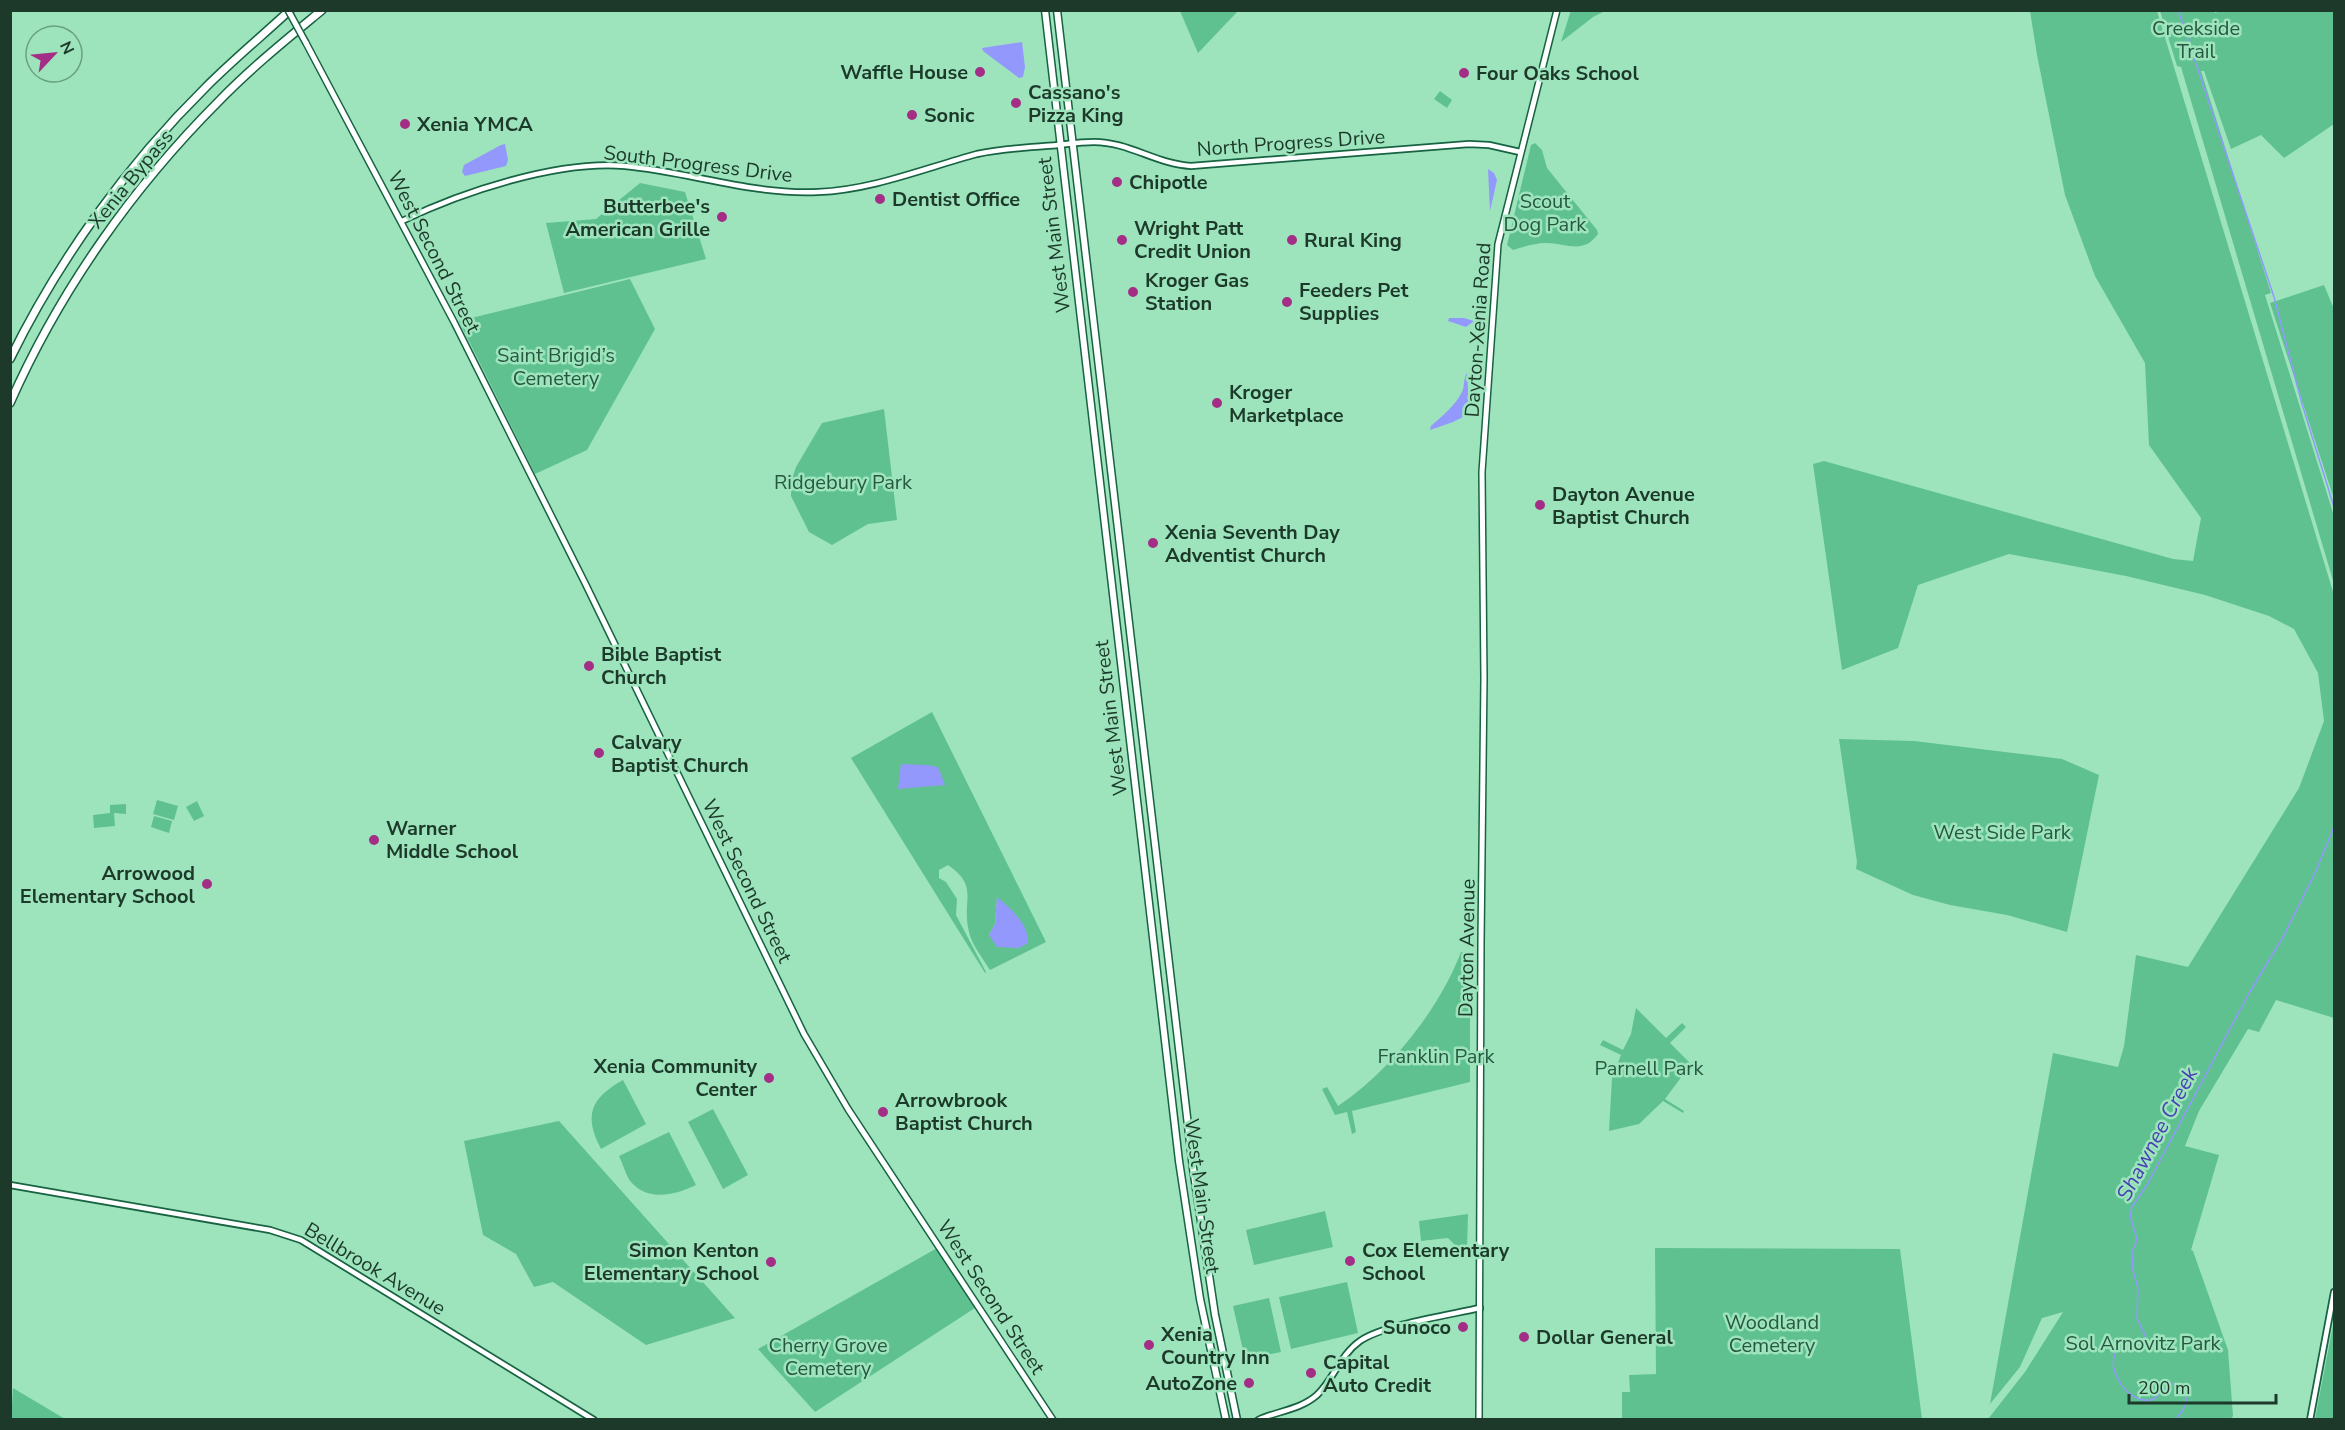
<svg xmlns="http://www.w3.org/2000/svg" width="2345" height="1430" font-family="'Nunito Sans',sans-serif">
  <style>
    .green { fill: #5fc190; fill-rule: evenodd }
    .water { fill: #9398fd }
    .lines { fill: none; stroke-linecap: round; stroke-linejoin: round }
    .stream { stroke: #9398fd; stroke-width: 1.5 }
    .tertiary-casing { stroke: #176342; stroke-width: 8 }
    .secondary-casing { stroke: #176342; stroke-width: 8 }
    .primary-casing { stroke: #176342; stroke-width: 9 }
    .motorway-casing { stroke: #176342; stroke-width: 10 }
    .tertiary { stroke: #fff; stroke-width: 4.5 }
    .secondary { stroke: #fff; stroke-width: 5 }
    .primary { stroke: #fff; stroke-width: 6 }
    .motorway { stroke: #fff; stroke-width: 7 }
    .secondary-bridge-casing { stroke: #176342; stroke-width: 8; stroke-linecap: butt }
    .secondary-bridge { stroke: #fff; stroke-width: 5 }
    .poi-dot { fill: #a42e86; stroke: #9de4bd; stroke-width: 2 }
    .labels { text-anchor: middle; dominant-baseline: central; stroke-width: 5; stroke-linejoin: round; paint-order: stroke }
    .park-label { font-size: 20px; fill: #265940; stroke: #9de4bd }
    .poi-label { font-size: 20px; font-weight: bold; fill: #1c392a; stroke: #9de4bd; text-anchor: start }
    .street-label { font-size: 20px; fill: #1c392a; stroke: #9de4bd }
    .water-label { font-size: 21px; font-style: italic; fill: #4840b3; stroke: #9de4bd }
  </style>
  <rect width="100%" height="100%" fill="#9de4bd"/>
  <g class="green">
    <polygon points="1571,10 1605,10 1605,11 1593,17 1561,42"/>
    <polygon points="1180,11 1238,11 1198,53"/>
    <polygon points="2030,11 2157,11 2334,595 2334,1018 2276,1000 2259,1032 2248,1029 2199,1111 2185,1146 2219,1155 2191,1250 2193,1251 2228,1350 2233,1416 2231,1419 1988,1419 2025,1372 2063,1312 2042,1318 2020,1367 1990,1404 2053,1053 2118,1067 2124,1046 2136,955 2188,967 2299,788 2324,721 2318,673 2294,629 2269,616 2205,595 2126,576 2009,554 1918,585 1898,648 1842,670 1813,464 1824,461 2173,559 2193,561 2201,518 2149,445 2145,363 2095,276 2065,195 2037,55"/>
    <polygon points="2214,11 2215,13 2223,10 2334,11 2334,124 2284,158 2261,135 2231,149 2204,71 2201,71 2271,293 2265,295 2334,516 2334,584 2181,67 2177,66 2160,11"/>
    <polygon points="1440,91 1452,100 1447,108 1434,99"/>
    <path d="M1535 143 1542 150 1547 168 1597 230 1598 234C1583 255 1566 243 1546 243 1535 243 1524 247 1513 250L1507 245 1531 145Z"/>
    <polygon points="640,183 685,192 706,259 564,293 546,223 596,219"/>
    <polygon points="630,279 655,329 587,450 535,474 459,321"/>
    <polygon points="2324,285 2334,309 2334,499 2270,303"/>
    <polygon points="884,409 897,520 868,524 832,545 809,532 791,496 791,482 796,467 822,423"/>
    <path d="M932 712 1046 942 990 970C983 959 972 945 969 932 961 900 980 887 948 865L939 870V878L946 882 957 899 956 915 986 972 985 973 851 758ZM997 898 1019 948 1011 947 989 935 995 924Z"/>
    <polygon points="1839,739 1914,741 2062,759 2099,775 2067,932 2007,915 1950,905 1913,895 1856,869 1857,862"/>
    <polygon points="157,800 178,806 174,820 153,814"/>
    <polygon points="197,801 204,816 194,821 186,807"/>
    <polygon points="126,804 126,814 114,813 115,826 94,828 93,815 110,813 110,805"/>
    <polygon points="154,816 172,821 169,833 151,827"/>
    <path d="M1461 952 1470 954V1082L1352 1111 1356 1132 1352 1134 1347 1112 1335 1115 1322 1089 1327 1087 1338 1106C1389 1072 1439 1010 1461 952Z"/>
    <polygon points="1636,1008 1666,1038 1682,1023 1686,1027 1670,1043 1691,1064 1665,1099 1684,1111 1683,1113 1663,1101 1639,1124 1609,1131 1612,1078 1621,1055 1600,1045 1603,1040 1623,1050 1631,1034"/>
    <path d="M623 1080 646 1124 601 1149C583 1115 591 1098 623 1080Z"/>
    <polygon points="713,1109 748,1175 723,1189 688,1122"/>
    <polygon points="559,1121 735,1318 646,1345 553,1282 534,1287 516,1254 483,1235 464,1141"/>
    <path d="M669 1132 696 1185C675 1195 649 1202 631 1182 626 1176 623 1164 619 1156Z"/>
    <polygon points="1325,1211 1333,1247 1254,1265 1246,1230"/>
    <polygon points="1468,1214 1467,1250 1463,1253 1448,1238 1421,1241 1419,1221"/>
    <polygon points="939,1247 978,1306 815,1412 758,1349"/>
    <polygon points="1655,1248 1900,1249 1922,1419 1622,1419 1622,1392 1630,1392 1629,1375 1656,1374"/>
    <polygon points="1347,1282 1358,1333 1291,1349 1279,1297"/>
    <polygon points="1269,1298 1281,1352 1245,1359 1233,1306"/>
    <polygon points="2334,1320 2334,1419 2315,1419"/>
    <polygon points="13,1388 65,1419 11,1419"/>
  </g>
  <g class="water">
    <polygon points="1022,42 1025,67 1023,77 1019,78 983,51 982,48"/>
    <polygon points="505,144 508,160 506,166 465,176 462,172 464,165 501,145"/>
    <polygon points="1488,169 1494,173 1497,180 1490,211"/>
    <polygon points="1449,318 1464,318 1474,321 1466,327 1448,321"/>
    <path d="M1467 373 1469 407 1467 415 1453 422 1430 430 1431 426C1441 417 1456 405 1462 392 1465 386 1463 379 1467 373Z"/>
    <polygon points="901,764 927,765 938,767 945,785 898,789"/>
    <path d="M997 897C1010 908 1029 924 1028 943L1019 948 997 947 989 935 995 924Z"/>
  </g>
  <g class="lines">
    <g class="stream">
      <polyline points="2178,10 2274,297 2302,404 2334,507"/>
      <path d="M2175 1420 2183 1410 2187 1400 2181 1387 2171 1383 2154 1399C2124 1409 2098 1353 2124 1347L2130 1350 2138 1348 2145 1340V1335L2137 1318 2138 1288 2133 1271 2132 1253 2137 1239 2130 1216 2132 1207 2147 1185 2248 995 2283 937 2315 873 2334 827"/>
    </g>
    <defs>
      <g id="tertiary">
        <path d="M402 221C462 192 558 160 625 166 690 172 752 195 818 192 872 190 925 168 977 154 999 149 1022 148 1045 146 1061 145 1078 142 1094 142 1129 142 1156 164 1191 166L1469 144 1489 145 1520 152"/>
        <polyline points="10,1185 270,1230 301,1240 594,1420"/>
        <path d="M1258 1420C1277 1411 1300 1410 1317 1395 1334 1379 1340 1355 1360 1341 1383 1325 1449 1315 1480 1308"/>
        <polyline points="2310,1420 2334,1292"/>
      </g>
      <g id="secondary">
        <polyline points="306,43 454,322 585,583 804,1034 848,1109 1053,1420"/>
        <polyline points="1479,1420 1481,942 1484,678 1482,472 1498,244 1557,10"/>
      </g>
      <g id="primary">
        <polyline points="1045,10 1179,1161 1200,1299 1226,1420"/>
        <polyline points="1057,10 1193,1168 1215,1315 1237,1420"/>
      </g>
      <g id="motorway">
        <path d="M10 359C59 259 127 165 206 87 233 60 262 36 290 10"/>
        <path d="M10 403C60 290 133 187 219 101 251 68 287 39 322 10"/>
      </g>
    </defs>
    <use href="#tertiary" class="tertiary-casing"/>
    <use href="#secondary" class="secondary-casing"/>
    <use href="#primary" class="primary-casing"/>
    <use href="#motorway" class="motorway-casing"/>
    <use href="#tertiary" class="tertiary"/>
    <use href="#secondary" class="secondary"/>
    <use href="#primary" class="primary"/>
    <use href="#motorway" class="motorway"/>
    <defs>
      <polyline id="secondary-bridge" points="288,10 306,43"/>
    </defs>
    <use href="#secondary-bridge" class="secondary-bridge-casing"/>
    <use href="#secondary-bridge" class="secondary-bridge"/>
  </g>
  <g class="poi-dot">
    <circle cx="980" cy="72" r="6"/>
    <circle cx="1464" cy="73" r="6"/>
    <circle cx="1016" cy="103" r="6"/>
    <circle cx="912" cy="115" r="6"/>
    <circle cx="405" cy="124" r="6"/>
    <circle cx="1117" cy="182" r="6"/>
    <circle cx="880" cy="199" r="6"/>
    <circle cx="722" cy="217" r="6"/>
    <circle cx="1122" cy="240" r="6"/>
    <circle cx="1292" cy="240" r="6"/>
    <circle cx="1133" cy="292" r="6"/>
    <circle cx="1287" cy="302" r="6"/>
    <circle cx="1217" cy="403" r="6"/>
    <circle cx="1540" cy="505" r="6"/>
    <circle cx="1153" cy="543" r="6"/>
    <circle cx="589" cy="666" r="6"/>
    <circle cx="599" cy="753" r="6"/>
    <circle cx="374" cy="840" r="6"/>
    <circle cx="207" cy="884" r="6"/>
    <circle cx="769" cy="1078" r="6"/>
    <circle cx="883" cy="1112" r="6"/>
    <circle cx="1350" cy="1261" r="6"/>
    <circle cx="771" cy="1262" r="6"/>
    <circle cx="1463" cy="1327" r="6"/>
    <circle cx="1524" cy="1337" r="6"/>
    <circle cx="1149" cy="1345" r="6"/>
    <circle cx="1311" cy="1373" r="6"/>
    <circle cx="1249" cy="1383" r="6"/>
  </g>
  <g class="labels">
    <g class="park-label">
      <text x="2196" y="28">Creekside<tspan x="2196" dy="23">Trail</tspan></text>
      <text x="1545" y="201">Scout<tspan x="1545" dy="23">Dog Park</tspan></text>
      <text x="556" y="355">Saint Brigid’s<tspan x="556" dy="23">Cemetery</tspan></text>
      <text x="843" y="482">Ridgebury Park</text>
      <text x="2002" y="832">West Side Park</text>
      <text x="1436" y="1056">Franklin Park</text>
      <text x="1649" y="1068">Parnell Park</text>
      <text x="1772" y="1322">Woodland<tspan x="1772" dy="23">Cemetery</tspan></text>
      <text x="2143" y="1343">Sol Arnovitz Park</text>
      <text x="828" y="1345">Cherry Grove<tspan x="828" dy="23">Cemetery</tspan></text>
    </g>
    <g class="poi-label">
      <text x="968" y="72" text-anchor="end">Waffle House</text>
      <text x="1476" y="73">Four Oaks School</text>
      <text x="1028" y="92">Cassano's<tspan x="1028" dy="23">Pizza King</tspan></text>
      <text x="924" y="115">Sonic</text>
      <text x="417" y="124">Xenia YMCA</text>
      <text x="1129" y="182">Chipotle</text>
      <text x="892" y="199">Dentist Office</text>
      <text x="710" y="206" text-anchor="end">Butterbee's<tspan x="710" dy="23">American Grille</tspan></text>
      <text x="1134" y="228">Wright Patt<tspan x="1134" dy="23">Credit Union</tspan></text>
      <text x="1304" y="240">Rural King</text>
      <text x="1145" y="280">Kroger Gas<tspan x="1145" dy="23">Station</tspan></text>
      <text x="1299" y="290">Feeders Pet<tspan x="1299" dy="23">Supplies</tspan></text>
      <text x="1229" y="392">Kroger<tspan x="1229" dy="23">Marketplace</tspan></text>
      <text x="1552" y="494">Dayton Avenue<tspan x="1552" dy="23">Baptist Church</tspan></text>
      <text x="1165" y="532">Xenia Seventh Day<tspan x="1165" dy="23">Adventist Church</tspan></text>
      <text x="601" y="654">Bible Baptist<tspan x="601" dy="23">Church</tspan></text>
      <text x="611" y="742">Calvary<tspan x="611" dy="23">Baptist Church</tspan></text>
      <text x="386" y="828">Warner<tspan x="386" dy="23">Middle School</tspan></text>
      <text x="195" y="873" text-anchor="end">Arrowood<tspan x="195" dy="23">Elementary School</tspan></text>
      <text x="757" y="1066" text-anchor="end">Xenia Community<tspan x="757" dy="23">Center</tspan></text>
      <text x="895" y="1100">Arrowbrook<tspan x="895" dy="23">Baptist Church</tspan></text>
      <text x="759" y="1250" text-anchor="end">Simon Kenton<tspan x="759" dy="23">Elementary School</tspan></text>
      <text x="1362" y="1250">Cox Elementary<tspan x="1362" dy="23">School</tspan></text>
      <text x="1451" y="1327" text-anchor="end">Sunoco</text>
      <text x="1161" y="1334">Xenia<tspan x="1161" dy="23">Country Inn</tspan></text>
      <text x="1536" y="1337">Dollar General</text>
      <text x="1323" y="1362">Capital<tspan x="1323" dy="23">Auto Credit</tspan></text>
      <text x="1237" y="1383" text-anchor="end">AutoZone</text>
    </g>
    <g class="street-label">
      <text transform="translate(1291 143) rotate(-4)">North Progress Drive</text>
      <text transform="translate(698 164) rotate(7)">South Progress Drive</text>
      <text transform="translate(131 179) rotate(-51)">Xenia Bypass</text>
      <text transform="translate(1054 235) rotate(-97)">West Main Street</text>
      <text transform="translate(434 252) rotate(63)">West Second Street</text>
      <text transform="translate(1478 330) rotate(-86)">Dayton-Xenia Road</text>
      <text transform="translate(1111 718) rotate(-97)">West Main Street</text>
      <text transform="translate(747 881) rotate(64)">West Second Street</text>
      <text transform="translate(1467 948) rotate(-89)">Dayton Avenue</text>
      <text transform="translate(1202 1196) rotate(82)">West Main Street</text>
      <text transform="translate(375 1269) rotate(31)">Bellbrook Avenue</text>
      <text transform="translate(991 1297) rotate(57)">West Second Street</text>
    </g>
    <g class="water-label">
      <text transform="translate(2157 1134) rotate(-62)">Shawnee Creek</text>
    </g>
  </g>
  <rect width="2345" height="1430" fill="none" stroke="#1c392a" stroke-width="24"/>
  <g transform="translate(54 54) rotate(64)"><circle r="28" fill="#9de4bd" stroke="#69a082" stroke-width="1.5"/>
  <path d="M0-4.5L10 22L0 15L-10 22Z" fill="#a42e86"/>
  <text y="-9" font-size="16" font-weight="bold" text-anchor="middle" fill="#1c392a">N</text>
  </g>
  <path d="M2129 1394v9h147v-9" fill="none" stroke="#1c392a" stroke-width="3"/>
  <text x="2138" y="1394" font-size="18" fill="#1c392a" stroke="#9de4bd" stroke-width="4.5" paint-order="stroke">200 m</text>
</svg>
